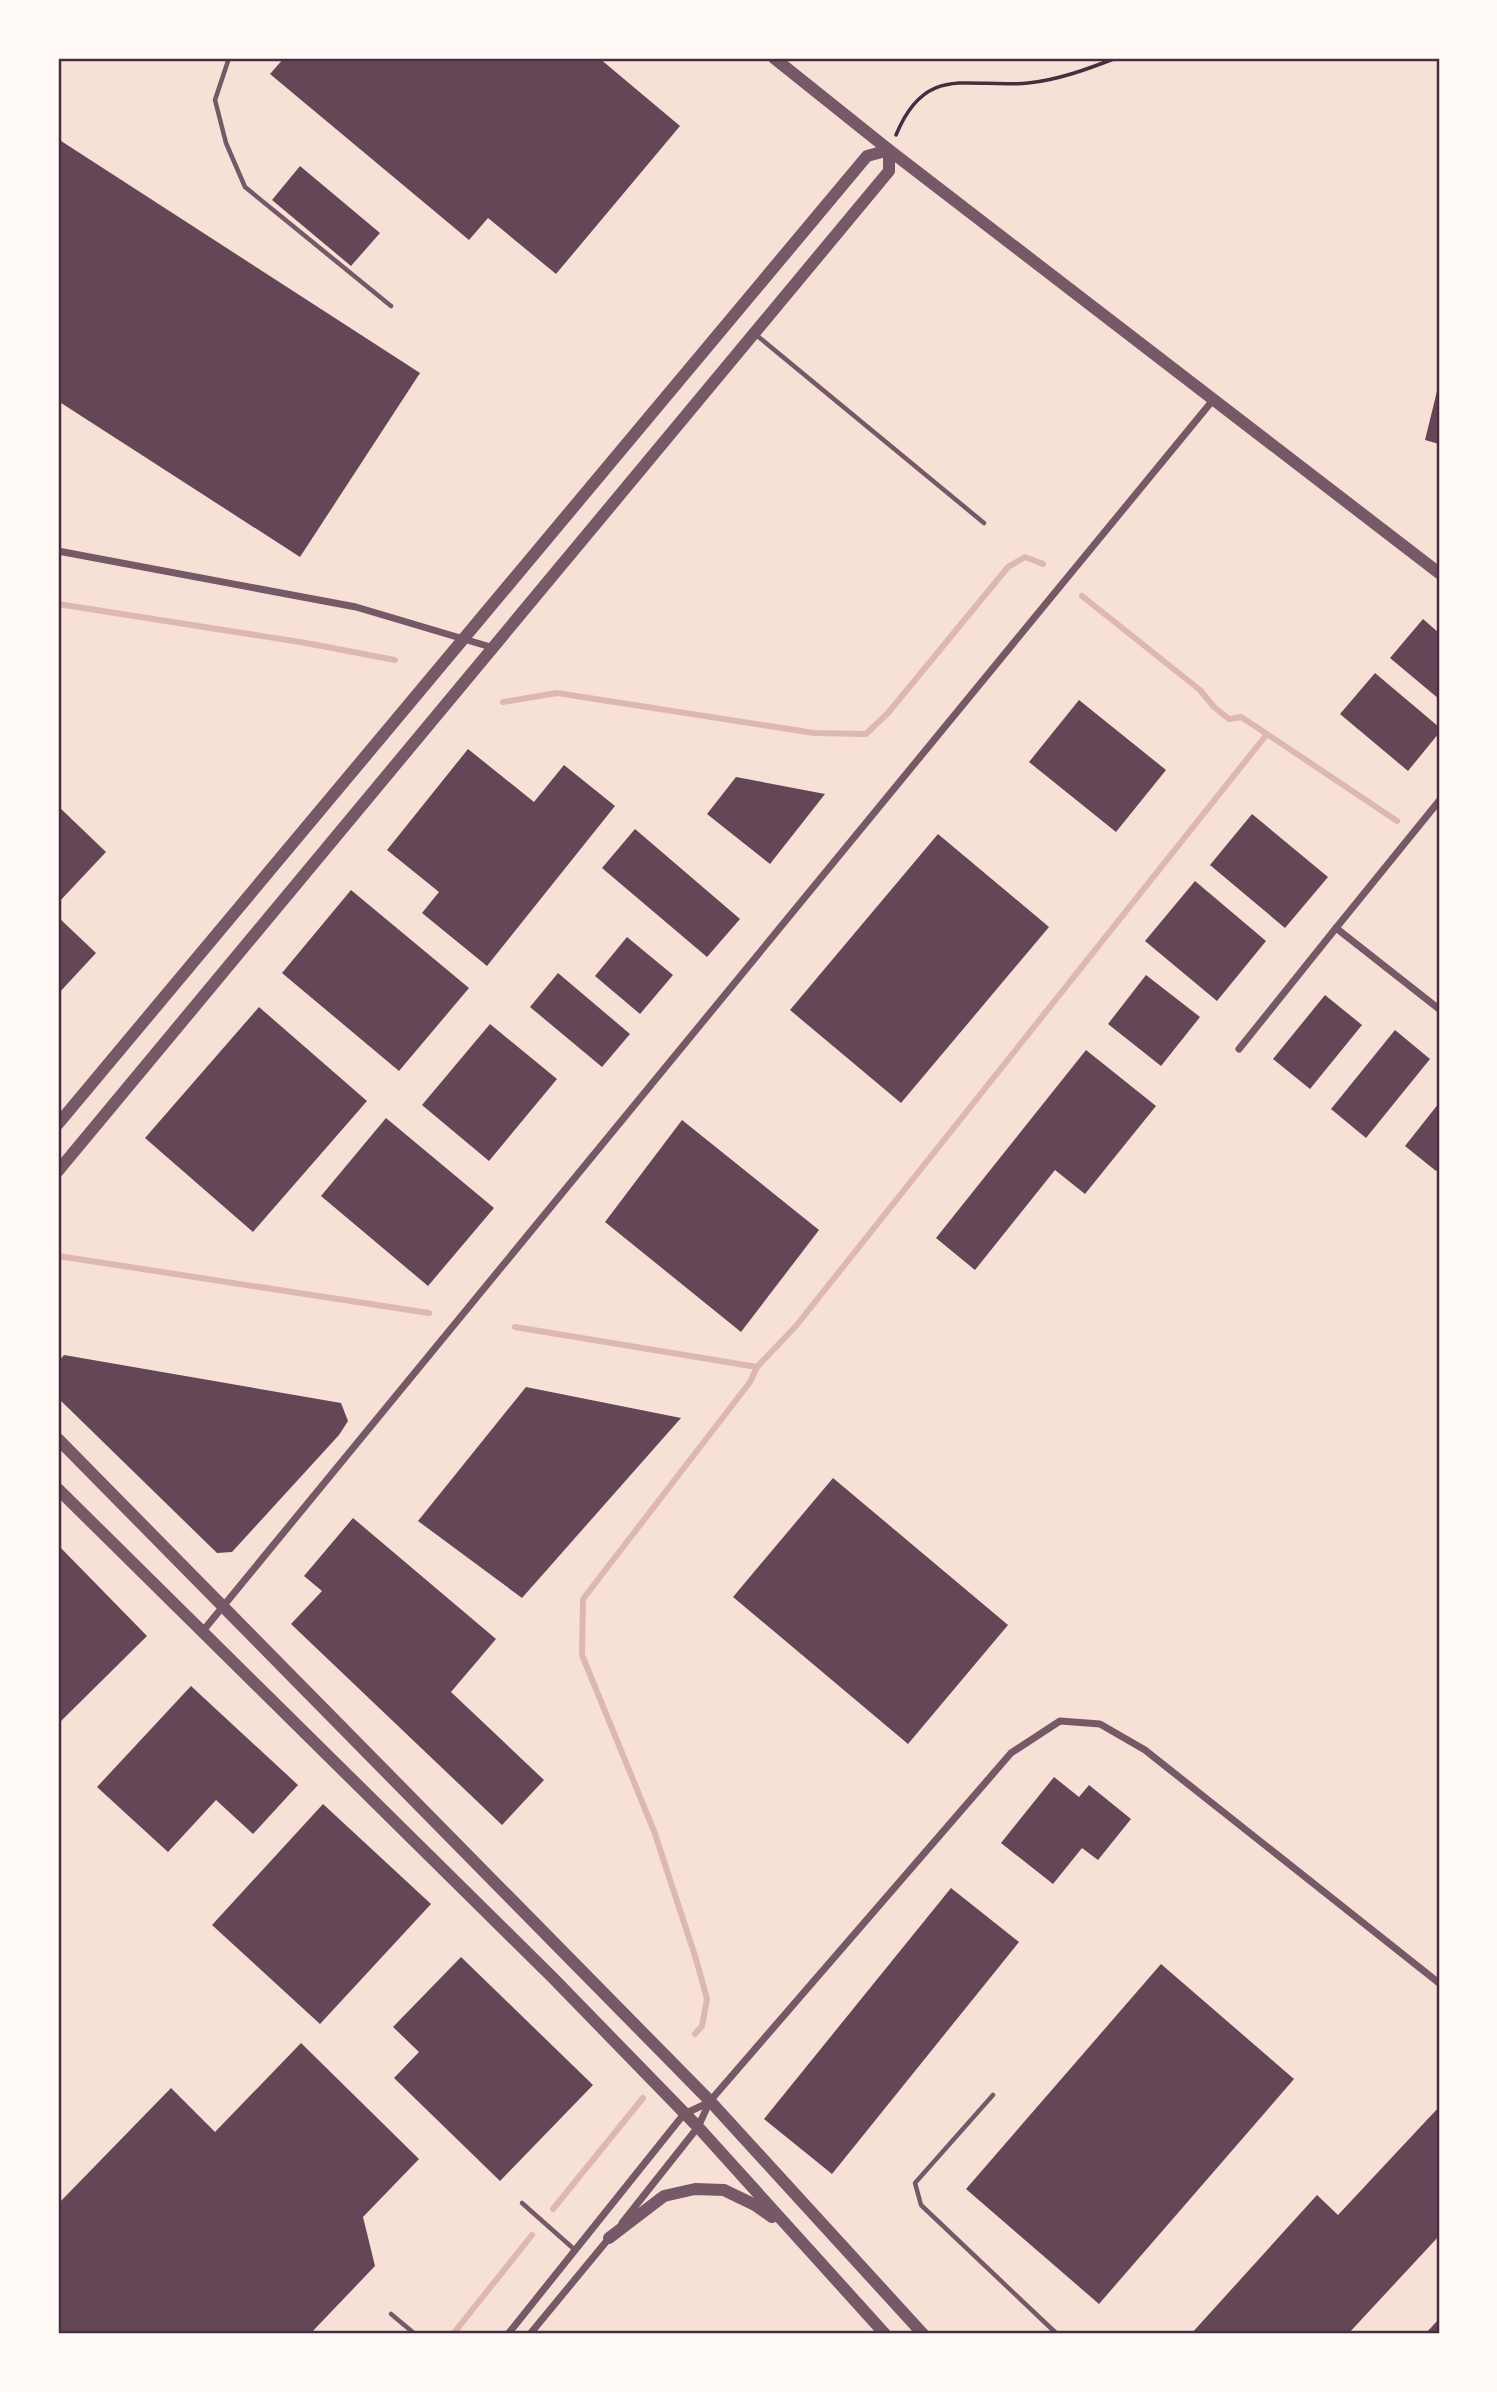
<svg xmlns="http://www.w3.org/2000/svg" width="1497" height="2392" font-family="Montserrat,sans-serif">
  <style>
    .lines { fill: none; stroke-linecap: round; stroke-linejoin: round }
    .stream { stroke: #dcb8b0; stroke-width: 6 }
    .building { fill: #644757 }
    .path { stroke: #4a2c40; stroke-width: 3.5 }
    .service { stroke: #755966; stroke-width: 4.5 }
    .minor { stroke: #755966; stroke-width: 7 }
    .tertiary { stroke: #755966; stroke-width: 12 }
    .neatline { fill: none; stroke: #4a2c40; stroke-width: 2.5 }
  </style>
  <rect width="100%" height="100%" fill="#f7e1d7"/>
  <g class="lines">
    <g class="stream">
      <polyline points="1082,596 1200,690 1214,707 1229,719 1241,717 1267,734"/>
      <polyline points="58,604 306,643 395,660"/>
      <polyline points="503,702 557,693 814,733 866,734 888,713 1008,567 1025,557 1043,564"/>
      <polyline points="58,1256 429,1313"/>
      <polyline points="515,1327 757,1367 796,1326 1267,734 1397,821"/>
      <polyline points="695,2034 702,2026 707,1999 696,1959 654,1831 582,1655 583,1599 750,1382 757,1367"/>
      <polyline points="553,2209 643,2098"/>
      <polyline points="453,2334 532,2235"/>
    </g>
  </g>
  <g class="building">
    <polygon points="284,58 599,58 680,126 556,274 488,218 469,240 270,74"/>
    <polygon points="58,139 420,373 300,557 58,401"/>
    <polygon points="300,166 380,233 351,266 272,200"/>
    <polygon points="1438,387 1439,387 1439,444 1425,440"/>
    <polygon points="1423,619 1439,633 1439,699 1390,658"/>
    <polygon points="1375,673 1439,727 1439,733 1408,771 1340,714"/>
    <polygon points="1079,700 1166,770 1116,832 1029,762"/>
    <polygon points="468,749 534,802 564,765 615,806 487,966 422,913 439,892 387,850"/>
    <polygon points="736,777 825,794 770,864 707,814"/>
    <polygon points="58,806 106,852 58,903"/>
    <polygon points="1252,814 1328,877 1285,928 1210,865"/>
    <polygon points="635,829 740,919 707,957 602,868"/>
    <polygon points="938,834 1049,927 901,1103 790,1010"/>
    <polygon points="1195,881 1266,941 1217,1001 1145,941"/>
    <polygon points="351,890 469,988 399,1071 282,973"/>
    <polygon points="58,917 96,953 58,994"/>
    <polygon points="627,937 673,975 640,1014 595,976"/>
    <polygon points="558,973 630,1034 602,1067 530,1007"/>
    <polygon points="1146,975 1200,1017 1161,1066 1108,1024"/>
    <polygon points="1325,995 1362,1025 1310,1089 1273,1059"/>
    <polygon points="259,1007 367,1101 253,1232 145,1138"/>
    <polygon points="490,1024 557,1079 489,1161 422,1105"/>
    <polygon points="1395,1030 1430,1059 1366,1138 1331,1109"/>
    <polygon points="1086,1050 1156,1106 1085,1194 1055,1170 975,1270 936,1238"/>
    <polygon points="1439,1103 1439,1167 1436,1171 1405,1146"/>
    <polygon points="386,1118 494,1208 428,1286 321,1196"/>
    <polygon points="682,1120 819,1230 741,1332 605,1222"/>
    <polygon points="64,1355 341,1403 348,1421 339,1435 232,1552 217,1553 58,1398 58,1362"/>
    <polygon points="526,1387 681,1418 522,1598 418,1521"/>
    <polygon points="833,1478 1008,1625 908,1744 733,1597"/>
    <polygon points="353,1518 496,1639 451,1692 544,1780 502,1825 291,1624 322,1591 304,1576"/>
    <polygon points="58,1545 147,1636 58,1724"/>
    <polygon points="191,1686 298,1785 253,1834 216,1800 168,1852 97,1787"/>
    <polygon points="1054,1777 1079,1797 1089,1785 1131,1819 1098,1860 1082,1848 1053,1884 1001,1843"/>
    <polygon points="323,1804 431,1904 320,2024 212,1925"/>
    <polygon points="951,1888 1019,1942 832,2174 764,2119"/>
    <polygon points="461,1957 593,2085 500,2181 394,2078 419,2052 393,2027"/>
    <polygon points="1161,1964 1294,2079 1099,2304 966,2189"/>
    <polygon points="301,2043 419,2159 363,2217 375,2266 310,2334 58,2334 58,2204 171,2088 215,2132"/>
    <polygon points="1439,2107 1439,2236 1348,2334 1191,2334 1317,2195 1338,2215"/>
    <polygon points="1439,2319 1439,2334 1425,2334"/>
  </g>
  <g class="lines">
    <path class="path" d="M896 135C926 62 969 89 1028 83 1058 80 1088 69 1116 58"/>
    <g class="service">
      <polyline points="229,58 215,100 226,143 245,187 391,306"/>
      <polyline points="755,334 984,523"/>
      <polyline points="993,2095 915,2183 921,2205 1057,2334"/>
      <polyline points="522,2203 575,2250"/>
      <polyline points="391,2314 415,2334"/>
    </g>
    <g class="minor">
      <polyline points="58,551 356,607 494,648"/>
      <polyline points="1439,801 1336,928 1439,1009"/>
      <polyline points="1239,1049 1336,928"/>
      <polyline points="202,1632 1213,400"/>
      <polyline points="622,2223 698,2127 710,2101 1011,1753 1060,1721 1100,1724 1145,1750 1439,1983"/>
      <polyline points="508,2334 684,2114 710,2102"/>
      <polyline points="530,2334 610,2237"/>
    </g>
    <g class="tertiary">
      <polyline points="774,58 889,150 1439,573"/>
      <polyline points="58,1124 867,156 889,150"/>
      <polyline points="58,1171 889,171 889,150"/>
      <polyline points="58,1439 710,2101 923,2334"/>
      <polyline points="58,1489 553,1978 698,2127 885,2334"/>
      <polyline points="609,2238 664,2196 695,2189 724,2190 755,2205 772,2217"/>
    </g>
  </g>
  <rect width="1497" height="2392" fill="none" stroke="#fffaf5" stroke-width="119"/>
  <rect x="60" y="60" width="1378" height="2272" class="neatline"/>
</svg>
